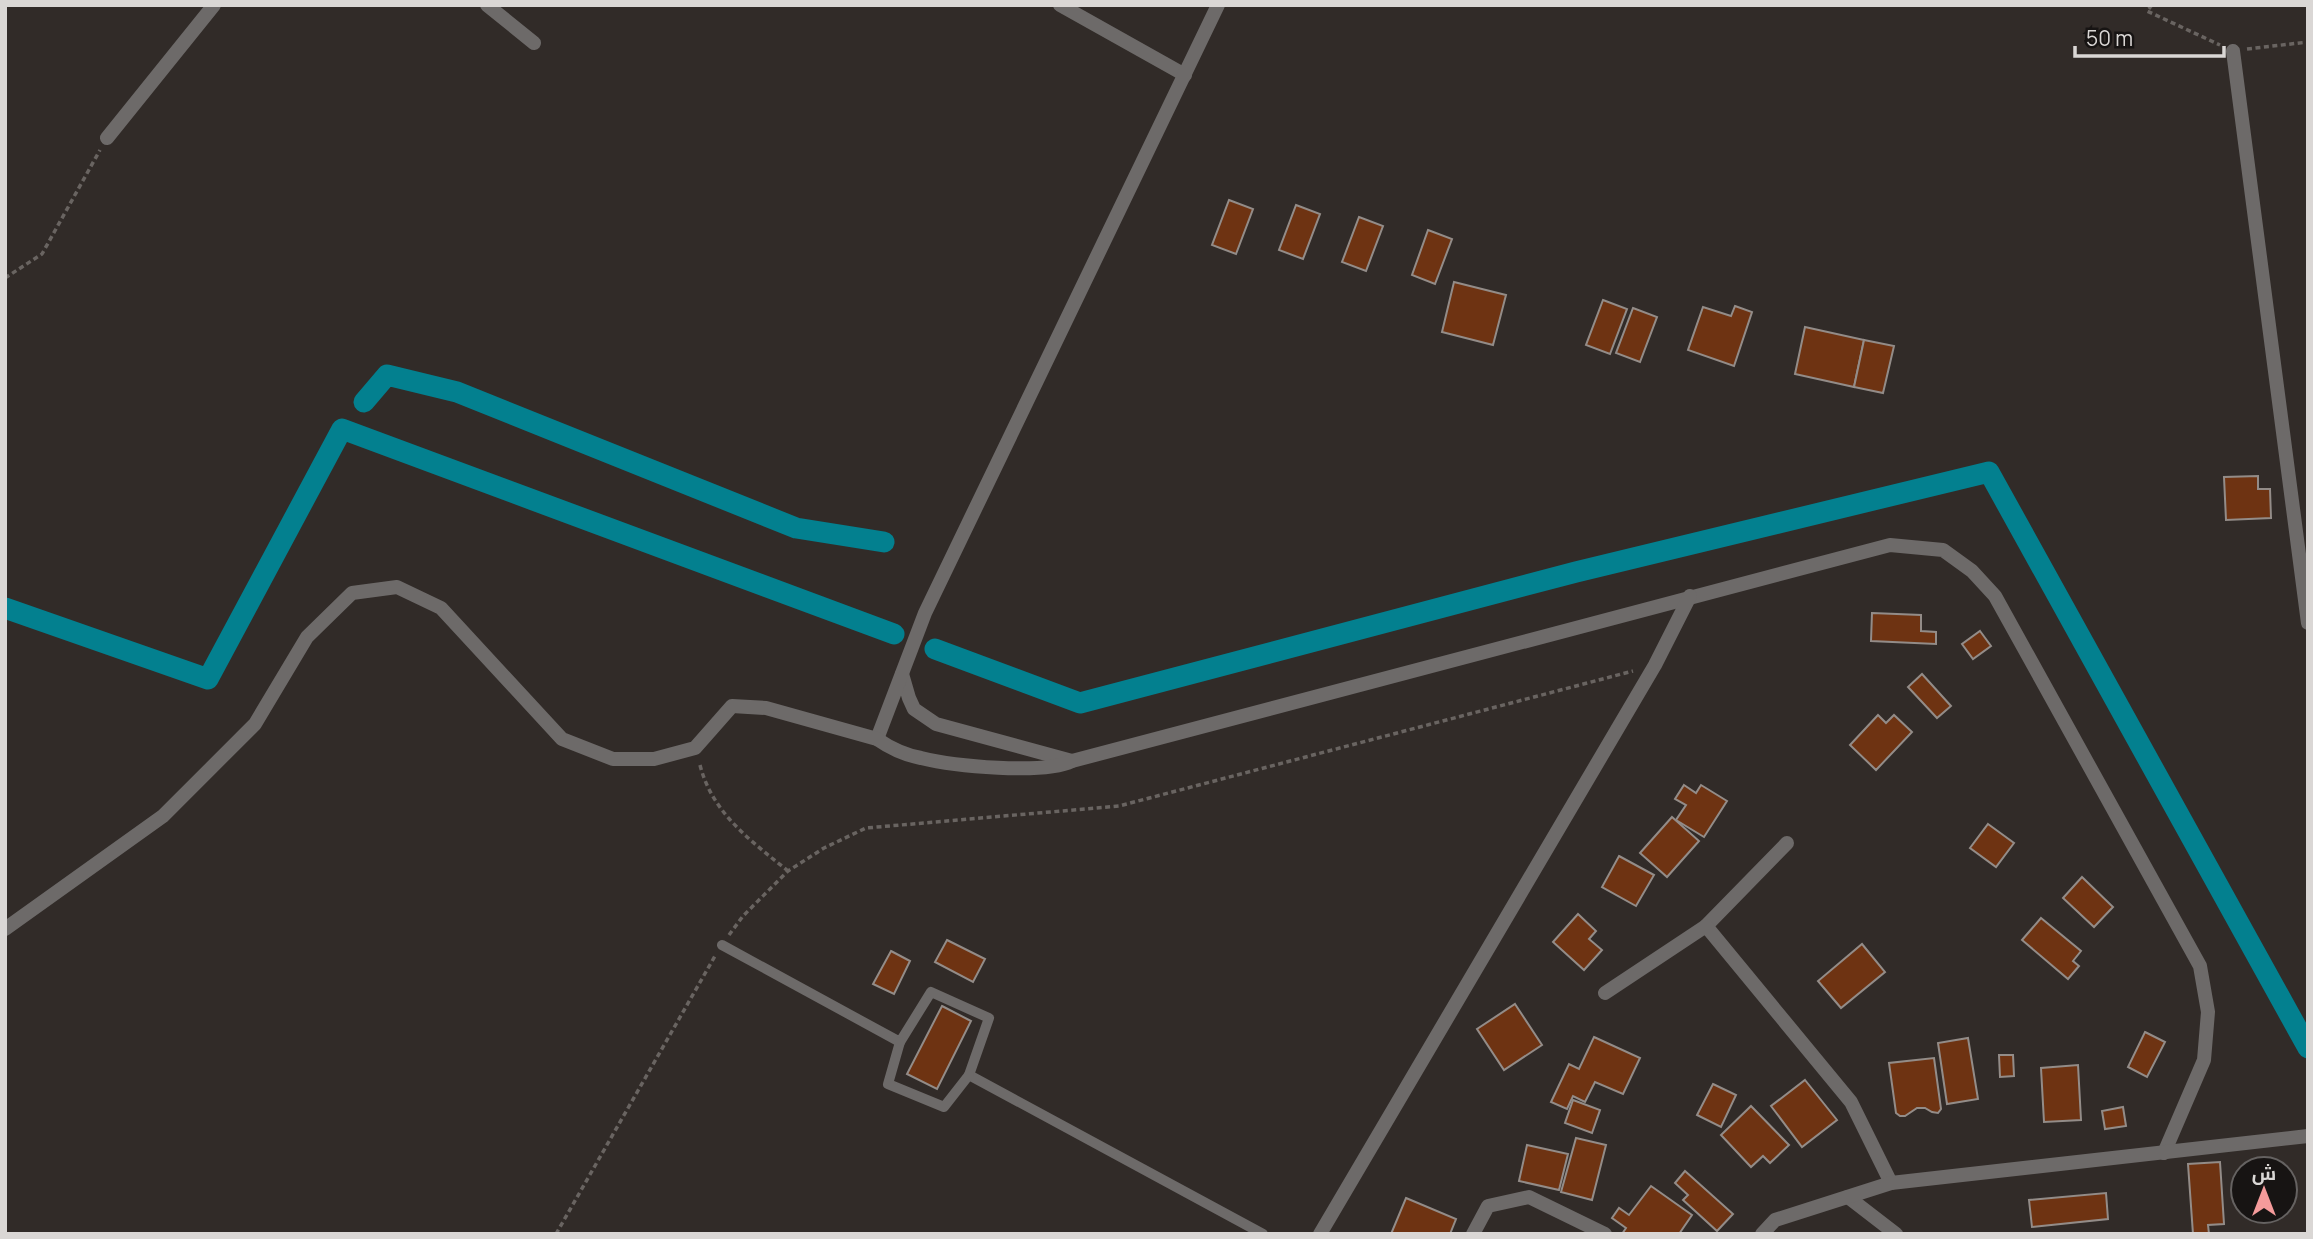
<svg xmlns="http://www.w3.org/2000/svg" width="2313" height="1239" font-family="Manrope,Cairo,sans-serif">
  <style>
    .lines { fill: none; stroke-linecap: round; stroke-linejoin: round }
    .canal { stroke: #03808f; stroke-width: 21 }
    .building { fill: #6e3312; stroke: #938c88; stroke-width: 2 }
    .path { stroke: #696461; stroke-width: 3.5; stroke-dasharray: 5 3.5; stroke-linecap: butt }
    .lane { stroke: #6d6a69; stroke-width: 10 }
    .street { stroke: #6d6a69; stroke-width: 14 }
  </style>
  <rect width="100%" height="100%" fill="#312b28"/>
  <g class="lines">
    <g class="canal">
      <polyline points="364,402 387,375 457,392 796,528 884,542"/>
      <polyline points="5,608 208,679 342,429 894,634"/>
      <polyline points="935,649 1080,703 1576,572 1989,472 2308,1048"/>
    </g>
  </g>
  <g class="building">
    <polygon points="1229,200 1253,209 1236,254 1212,245"/>
    <polygon points="1296,205 1320,214 1303,259 1279,250"/>
    <polygon points="1359,217 1383,226 1366,271 1342,262"/>
    <polygon points="1428,230 1452,239 1435,284 1412,275"/>
    <polygon points="1454,282 1506,295 1493,345 1442,332"/>
    <polygon points="1603,300 1627,309 1610,354 1586,345"/>
    <polygon points="1735,306 1752,312 1734,366 1688,350 1703,307 1731,316"/>
    <polygon points="1633,308 1657,317 1640,362 1616,353"/>
    <polygon points="1805,327 1864,340 1854,387 1795,374"/>
    <polygon points="1864,340 1894,346 1883,393 1854,387"/>
    <polygon points="2258,476 2258,489 2270,489 2271,518 2226,520 2224,477"/>
    <polygon points="1872,613 1921,615 1921,631 1936,632 1936,644 1871,641"/>
    <polygon points="1980,631 1991,646 1973,659 1962,644"/>
    <polygon points="1922,674 1951,706 1937,718 1908,687"/>
    <polygon points="1878,715 1886,723 1894,715 1912,732 1876,770 1850,745"/>
    <polygon points="1684,785 1696,793 1701,785 1727,801 1704,837 1676,820 1686,805 1675,799"/>
    <polygon points="1672,817 1699,841 1667,877 1640,853"/>
    <polygon points="1988,824 2014,843 1996,867 1970,848"/>
    <polygon points="1619,856 1654,875 1636,906 1602,887"/>
    <polygon points="2082,877 2113,907 2094,927 2063,898"/>
    <polygon points="1578,914 1596,931 1589,939 1602,950 1584,970 1553,942"/>
    <polygon points="2041,918 2081,951 2073,961 2079,966 2068,979 2022,940"/>
    <polygon points="947,940 985,959 973,982 935,962"/>
    <polygon points="1862,944 1885,972 1841,1008 1818,981"/>
    <polygon points="891,951 910,961 894,994 873,984"/>
    <polygon points="1515,1004 1542,1045 1504,1070 1477,1029"/>
    <polygon points="942,1006 971,1021 937,1089 907,1074"/>
    <polygon points="2145,1032 2165,1042 2147,1077 2128,1067"/>
    <polygon points="1594,1037 1640,1058 1623,1094 1595,1082 1585,1102 1573,1096 1567,1109 1551,1102 1569,1064 1579,1069"/>
    <polygon points="1968,1038 1978,1099 1947,1104 1938,1043"/>
    <polygon points="1999,1055 2013,1055 2014,1076 2000,1077"/>
    <polygon points="1934,1058 1941,1109 1938,1113 1932,1112 1925,1108 1917,1108 1905,1116 1900,1116 1896,1113 1889,1063"/>
    <polygon points="2078,1065 2081,1120 2044,1122 2041,1068"/>
    <polygon points="1805,1080 1837,1120 1802,1147 1771,1106"/>
    <polygon points="1713,1084 1736,1095 1721,1127 1697,1115"/>
    <polygon points="1573,1100 1600,1110 1592,1133 1565,1123"/>
    <polygon points="1751,1106 1789,1145 1770,1163 1763,1156 1751,1167 1721,1135"/>
    <polygon points="2123,1107 2126,1126 2105,1129 2102,1111"/>
    <polygon points="1576,1138 1606,1145 1592,1200 1561,1192"/>
    <polygon points="1527,1145 1568,1154 1559,1190 1519,1181"/>
    <polygon points="2220,1162 2224,1224 2208,1225 2209,1234 2193,1234 2188,1164"/>
    <polygon points="1685,1171 1733,1214 1717,1231 1683,1200 1688,1195 1675,1183"/>
    <polygon points="1651,1186 1692,1215 1679,1234 1622,1234 1626,1228 1612,1218 1619,1208 1629,1215"/>
    <polygon points="2106,1193 2108,1219 2032,1227 2029,1200"/>
    <polygon points="1406,1198 1456,1219 1450,1234 1391,1234"/>
  </g>
  <g class="lines">
    <g class="path">
      <polyline points="2152,5 2147,11 2220,45"/>
      <polyline points="2247,49 2308,42"/>
      <polyline points="5,278 42,254 100,150"/>
      <path d="M700 765C712 813 751 841 788 871"/>
      <polyline points="729,935 743,916 788,871 824,848 866,828 1119,806 1633,671"/>
      <polyline points="556,1234 715,956"/>
    </g>
    <g class="lane">
      <polyline points="722,945 900,1042 931,992 989,1018 969,1075 1263,1234"/>
      <polyline points="900,1042 888,1084 944,1107 969,1075"/>
    </g>
    <g class="street">
      <polyline points="487,5 534,43"/>
      <polyline points="1060,5 1185,75"/>
      <polyline points="2233,51 2308,623"/>
      <polyline points="107,138 214,5"/>
      <polyline points="902,674 909,698 914,709 936,724 1072,761"/>
      <polyline points="877,739 925,613 1218,5"/>
      <polyline points="1706,926 1787,843"/>
      <path d="M5 929 163 816 255 724 307 637 352 593 397 587 441 608 562 739 613 759H654L695 748 732 706 766 708 877 739C890 748 905 755 921 758 953 766 1044 775 1072 761L1890 545 1943 550 1972 571 1995 596 2200 966 2208 1012 2204 1060 2164 1153"/>
      <polyline points="1605,993 1706,926 1851,1102 1891,1183"/>
      <polyline points="1848,1197 1896,1234"/>
      <polyline points="1320,1234 1655,665 1690,596"/>
      <polyline points="1473,1234 1488,1206 1529,1197 1605,1234"/>
      <polyline points="1762,1234 1775,1220 1891,1183 2308,1136"/>
    </g>
  </g>
  <rect width="2313" height="1239" fill="none" stroke="#dad7d5" stroke-width="14"/>
  <g transform="translate(2264 1190)"><circle r="33" fill="#171413" stroke="#656261" stroke-width="2"/>
  <path d="M0-5L12 26L0 18L-12 26Z" fill="#f59b9b"/>
  <text y="-10" font-size="19" font-weight="bold" text-anchor="middle" fill="#dad7d5">ش</text>
  </g>
  <path d="M2075 46v10h149v-10" fill="none" stroke="#dad7d5" stroke-width="3.5"/>
  <text x="2086" y="46" font-size="21" fill="#dad7d5" stroke="#171413" stroke-width="5" paint-order="stroke">50 m</text>
</svg>
